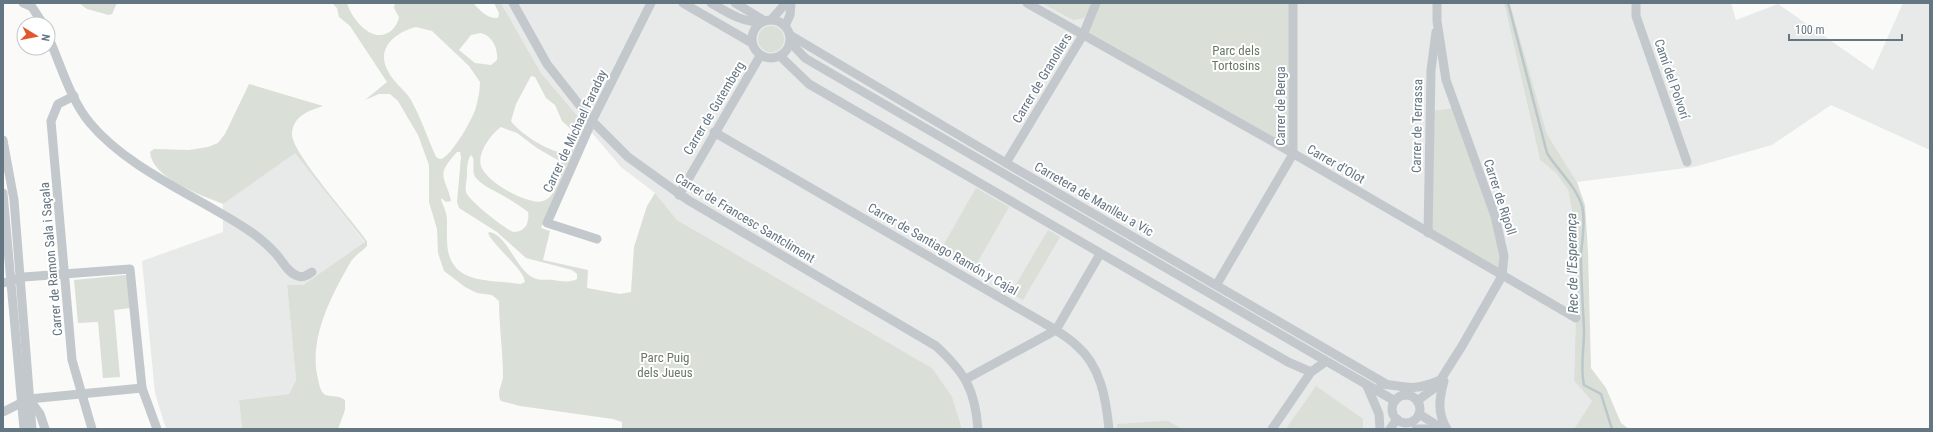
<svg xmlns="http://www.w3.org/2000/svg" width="1933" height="432" font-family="'Roboto Condensed',sans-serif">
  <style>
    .built { fill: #e8e9e9 }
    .green { fill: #dadfd7; fill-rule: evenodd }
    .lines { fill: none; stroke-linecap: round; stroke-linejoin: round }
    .stream { stroke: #bbc7cb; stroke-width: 2.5 }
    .minor { stroke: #c3c8cc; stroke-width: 9 }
    .labels { text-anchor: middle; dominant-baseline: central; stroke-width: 4; stroke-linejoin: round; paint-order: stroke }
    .park-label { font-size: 13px; fill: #687a64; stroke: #fff }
    .street-label { font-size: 13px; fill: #657683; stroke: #fff }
    .water-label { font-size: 14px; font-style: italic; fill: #60757c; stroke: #fff }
  </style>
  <rect width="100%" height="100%" fill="#fafaf8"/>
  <g class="built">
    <polygon points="501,3 1504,3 1540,160 1556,173 1568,190 1578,242 1574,381 1592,401 1574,429 962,429 961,425 932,368 677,220 655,193 621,167 541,73"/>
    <polygon points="1510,3 1731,3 1736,20 1778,4 1873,70 1903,3 1930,3 1930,150 1831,105 1772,145 1694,167 1577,182 1547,134"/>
    <polygon points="295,152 365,243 303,285 287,285 296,380 289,394 239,400 242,429 166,429 155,393 142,261 223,232 223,204"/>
  </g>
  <g class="green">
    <polygon points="79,3 117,3 112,14 109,15 87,9"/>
    <path d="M332 3H347C352 20 373 45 391 31 395 27 398 23 399 17L394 8 395 3H473C480 10 487 19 498 18L499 13 494 3H501L541 73 586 126 541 228 550 231 543 260 588 270 587 288 620 294 631 292 634 247 647 206 655 193 677 220 932 368 952 397 962 429H622V422L613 419 520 406 501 401C496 394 502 385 503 377 503 351 499 327 499 301L492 295 477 293 465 287 444 271 438 253 437 229 429 202V165L418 135 398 101 390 94H379L365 100 387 82 350 26 339 17 337 8ZM416 27 432 31 469 66 480 82C480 91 478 99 476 107 474 117 451 157 441 159 439 159 438 158 436 157 428 139 421 118 411 100 405 90 393 82 388 71 375 48 396 32 416 27ZM481 33C493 36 498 49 497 60L491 65 475 63 459 50 471 35ZM531 76 535 77 546 98 555 105 562 121 577 135 569 152C555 157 519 133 511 121L516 104ZM501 127 517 133 537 148 561 162C563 169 560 179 557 185 554 192 550 199 543 201 528 206 485 181 481 166 477 153 491 134 501 127ZM457 152H460L461 157 457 202 459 208 497 232 526 258 572 270 577 274V279C570 283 561 281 553 280 546 279 540 281 534 278 516 270 508 236 490 232L488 233C495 248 524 269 525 282L521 284C488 279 447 286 447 239 446 218 450 220 441 200V198L446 202 451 201C446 176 434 177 457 152ZM471 155C477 160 470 170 476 178 483 186 493 190 502 195 511 200 520 206 528 212 529 216 528 220 527 224 525 229 519 232 514 232 507 231 470 201 467 194 464 188 467 181 467 175 467 169 467 160 471 155Z"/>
    <polygon points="1042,3 1090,3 1090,7 1084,18 1073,20"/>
    <polygon points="1096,3 1293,3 1293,154 1083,35"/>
    <polygon points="1504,3 1510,3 1547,134 1577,182 1585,205 1588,252 1591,368 1606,388 1621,423 1629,429 1574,429 1592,401 1574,381 1578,242 1568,190 1556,173 1540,160"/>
    <circle cx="771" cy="39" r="13"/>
    <path d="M249 84 323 106C308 111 293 116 292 134 291 152 354 222 367 241V246C361 252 354 256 350 263 331 296 308 340 318 379 319 383 320 390 323 393 326 398 338 394 345 400V410L338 429H242L239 400 289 394 296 380 287 285H303L365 242 295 153 223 204C202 195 152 179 150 152L154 149 189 150 208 147 218 143 225 134Z"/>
    <polygon points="1456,108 1495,216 1502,276 1428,233 1430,111"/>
    <polygon points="976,188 1009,207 973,270 940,251"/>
    <polygon points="1048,230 1060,237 1023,300 1011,293"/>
    <polygon points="125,275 128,277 131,308 114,310 120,377 103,378 98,322 78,323 74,280"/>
    <polygon points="1316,386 1363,419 1363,429 1286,429"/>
    <polygon points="1168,421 1182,429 1117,429 1117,424"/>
  </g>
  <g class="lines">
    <path class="stream" d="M1508 3 1547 153C1558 171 1576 186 1582 206 1586 221 1582 240 1581 255 1581 280 1583 306 1584 331 1584 350 1580 367 1584 385L1601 394 1612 429"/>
    <g class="minor">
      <polyline points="23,3 32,7 43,24"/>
      <path d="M513 3 547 64 592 121 628 157 688 200 936 346C965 373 975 389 978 429"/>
      <polyline points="683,3 752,43"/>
      <path d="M711 3C727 12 741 22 761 22"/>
      <polyline points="735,3 765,21"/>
      <polyline points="1027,3 1277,144 1576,318"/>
      <polyline points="1636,3 1636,16 1687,162"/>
      <circle cx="771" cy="39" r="19"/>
      <polyline points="771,20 786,3"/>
      <polyline points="785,26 790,15 791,3"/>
      <polyline points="790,35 1006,163 1386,384"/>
      <path d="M48 36C60 63 71 101 90 123 127 168 196 196 245 228 256 235 268 245 277 255 283 262 288 273 298 276 304 278 307 275 312 272"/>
      <polyline points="790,42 805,58 810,61 1395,401"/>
      <polyline points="780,56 809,84 1288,362 1311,372"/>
      <polyline points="74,96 58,104 51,121 72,360 92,429"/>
      <path d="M714 132 1056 330C1063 335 1070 339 1076 345 1101 366 1106 399 1109 429"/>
      <polyline points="3,140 14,200 32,429"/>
      <polyline points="1006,163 1083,35 1096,3"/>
      <polyline points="3,193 24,429"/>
      <polyline points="679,195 760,56"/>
      <polyline points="1428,233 1431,70 1436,32"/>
      <polyline points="597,239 547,223 592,121 651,3"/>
      <polyline points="3,283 24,277 130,269 142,388 157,429"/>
      <polyline points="1217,284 1293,154 1293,3"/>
      <polyline points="966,379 1056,330 1100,254"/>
      <path d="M1444 381C1439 399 1437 413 1447 429"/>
      <path d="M1381 384C1407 386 1412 392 1438 381"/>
      <polyline points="1367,386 1379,414 1380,429"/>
      <circle cx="1406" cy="409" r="14"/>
      <polyline points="29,399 40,414 45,429"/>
      <polyline points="1417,401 1436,387 1462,346 1502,276 1504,256 1495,216 1446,80 1437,21 1437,3"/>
      <polyline points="3,412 29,399 142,388"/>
      <polyline points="1419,414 1443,429"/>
      <polyline points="1272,429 1311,372 1325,362"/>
      <polyline points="1390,429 1397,419"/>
      <polyline points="1416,429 1430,429"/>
    </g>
  </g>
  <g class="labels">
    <g class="park-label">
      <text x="1236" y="50">Parc dels<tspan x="1236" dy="15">Tortosins</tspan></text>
      <text x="665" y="357">Parc Puig<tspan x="665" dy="15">dels Jueus</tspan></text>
    </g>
    <g class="street-label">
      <text transform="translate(1042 78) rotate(-59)">Carrer de Granollers</text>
      <text transform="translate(1672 79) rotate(71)">Camí del Polvorí</text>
      <text transform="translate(1280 106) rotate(-90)">Carrer de Berga</text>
      <text transform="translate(714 108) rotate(-59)">Carrer de Gutemberg</text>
      <text transform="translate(1417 126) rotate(-89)">Carrer de Terrassa</text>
      <text transform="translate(575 131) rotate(-65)">Carrer de Michael Faraday</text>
      <text transform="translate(1336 164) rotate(30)">Carrer d'Olot</text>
      <text transform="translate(1500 197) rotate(72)">Carrer de Ripoll</text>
      <text transform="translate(1094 199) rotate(30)">Carretera de Manlleu a Vic</text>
      <text transform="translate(745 218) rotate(31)">Carrer de Francesc Santcliment</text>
      <text transform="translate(943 249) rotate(30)">Carrer de Santiago Ramón y Cajal</text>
      <text transform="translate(51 259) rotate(-95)">Carrer de Ramon Sala i Saçala</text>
    </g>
    <g class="water-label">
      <text transform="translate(1572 263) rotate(-91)">Rec de l'Esperança</text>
    </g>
  </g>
  <rect width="1933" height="432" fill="none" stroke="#657683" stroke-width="8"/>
  <g transform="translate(36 36) rotate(100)"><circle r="19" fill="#ffffff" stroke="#c1c8cd"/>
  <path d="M0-3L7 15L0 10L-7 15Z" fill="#e4572e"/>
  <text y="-6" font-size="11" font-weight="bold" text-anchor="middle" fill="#657683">N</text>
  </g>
  <path d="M1789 34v6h113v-6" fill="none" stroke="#657683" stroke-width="2"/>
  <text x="1795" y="34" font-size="12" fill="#657683" stroke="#ffffff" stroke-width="3" paint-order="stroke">100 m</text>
</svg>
